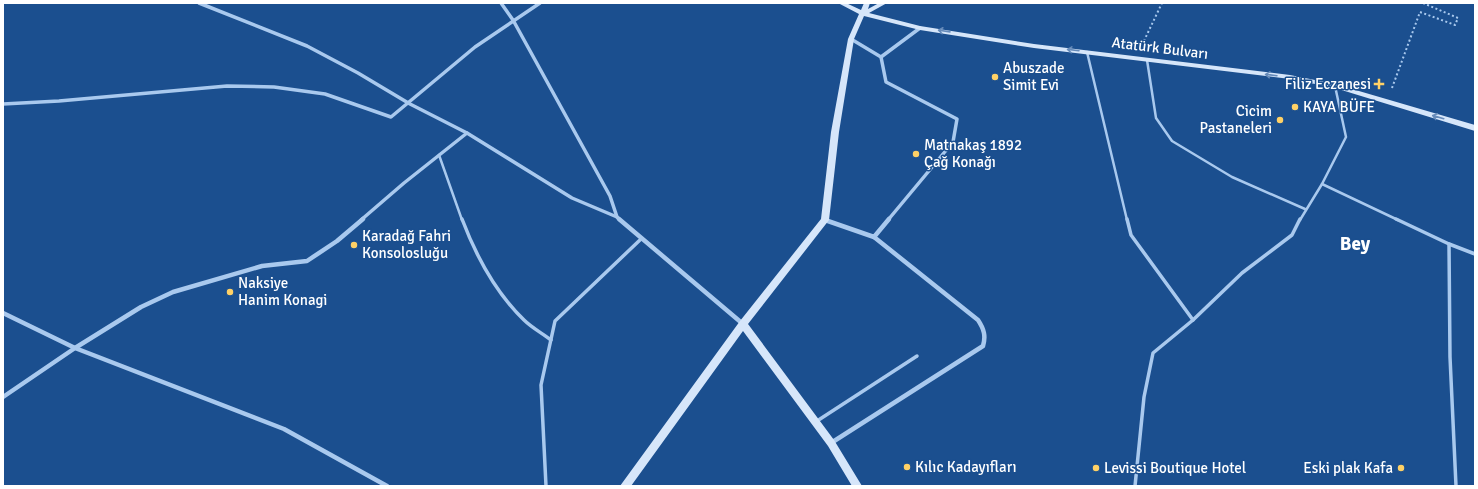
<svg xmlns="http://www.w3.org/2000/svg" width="1478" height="489" font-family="Signika,sans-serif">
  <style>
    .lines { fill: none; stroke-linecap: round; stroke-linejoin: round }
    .path { stroke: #a9c9ee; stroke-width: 2; stroke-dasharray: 2 2.5; stroke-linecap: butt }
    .lane-far1 { stroke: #a9c9ee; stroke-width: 2.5 }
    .lane { stroke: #a9c9ee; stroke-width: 3.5 }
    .street-far1 { stroke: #a9c9ee; stroke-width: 3.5 }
    .street { stroke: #a9c9ee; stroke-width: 4.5 }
    .secondary { fill: #d6e6fa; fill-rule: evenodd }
    .oneway { stroke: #668bba }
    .poi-dot { fill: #ffd166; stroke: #1b4f8f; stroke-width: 1.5 }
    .labels { text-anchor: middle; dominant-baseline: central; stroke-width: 3; stroke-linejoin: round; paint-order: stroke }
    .street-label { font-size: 15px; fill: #fff; stroke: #1b4f8f }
    .poi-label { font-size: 15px; fill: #fff; stroke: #1b4f8f; text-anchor: start }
    .district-label { font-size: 19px; font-weight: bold; fill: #fff; stroke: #1b4f8f }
  </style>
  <rect width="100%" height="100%" fill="#1b4f8f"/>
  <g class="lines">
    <g class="path">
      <polyline points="1142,45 1162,3"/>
      <polyline points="1392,88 1420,12 1455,25 1458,18 1423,3"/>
    </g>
    <g class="lane-far1">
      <polyline points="1087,52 1127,220"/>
      <polyline points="1147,60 1156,118 1172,141 1232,177 1305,209"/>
      <polyline points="439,155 462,220"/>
      <polyline points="1322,184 1398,220"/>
      <polyline points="1300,220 1322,184 1346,137 1335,86"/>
    </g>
    <g class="lane">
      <path d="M462 219C476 256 495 292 524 320 532 328 542 333 551 340"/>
      <polyline points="1127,219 1131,235 1193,320"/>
      <polyline points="1396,219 1449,244 1475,254"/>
      <polyline points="1449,244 1450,357 1456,486"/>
      <polyline points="817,421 917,356"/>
      <polyline points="546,486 541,385 555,321 641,239"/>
      <polyline points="1135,486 1144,397 1153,353 1193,320 1242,273 1292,235 1300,219"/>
    </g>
    <g class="street-far1">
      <polyline points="199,3 307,46 358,73 410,104 467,133 572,198 617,217 620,220"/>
      <polyline points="501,3 513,20 610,196 617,217"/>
      <polyline points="851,39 881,57"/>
      <polyline points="3,104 59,101 227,86 274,87 325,94 391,117 475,47 540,3"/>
      <polyline points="361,220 404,183 467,133"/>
      <polyline points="888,220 953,142 957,119 886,82 881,57 920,28"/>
    </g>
    <g class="street">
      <polyline points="619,219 743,324"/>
      <polyline points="825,220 874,237 889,219"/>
      <polyline points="3,313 75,348 284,429 387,486"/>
      <polyline points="3,397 75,348 141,307 173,292 262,266 307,261 337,241 363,219"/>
      <path d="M831 443 983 346C986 336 984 329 978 320L874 237"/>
    </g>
    <polygon class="secondary" points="838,3 846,3 861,10 864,3 870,3 868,9 879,3 887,3 869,13 920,26 1034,44 1290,75 1335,84 1475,125 1475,131 1335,88 1290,79 1034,48 920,30 864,16 854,39 839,132 829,220 748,324 834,440 862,486 852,486 828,446 743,331 631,486 620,486 740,321 821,219 831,132 848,39 859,14"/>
  </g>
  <defs><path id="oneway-shaft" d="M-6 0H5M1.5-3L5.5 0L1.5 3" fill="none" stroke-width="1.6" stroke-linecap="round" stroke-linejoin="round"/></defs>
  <g class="oneway">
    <use href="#oneway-shaft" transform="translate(944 31) rotate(-172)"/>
    <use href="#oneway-shaft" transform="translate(1073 50) rotate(-173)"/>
    <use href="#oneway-shaft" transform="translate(1271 75) rotate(-173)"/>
    <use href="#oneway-shaft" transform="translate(1438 117) rotate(-164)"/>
  </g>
  <g class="poi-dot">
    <circle cx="995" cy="77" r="4"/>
    <path d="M1377 78h4v4h4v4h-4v4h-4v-4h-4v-4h4z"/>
    <circle cx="1295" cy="107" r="4"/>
    <circle cx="1280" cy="120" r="4"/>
    <circle cx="916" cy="154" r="4"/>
    <circle cx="354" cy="245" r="4"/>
    <circle cx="230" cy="292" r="4"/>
    <circle cx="907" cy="467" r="4"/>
    <circle cx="1096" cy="468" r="4"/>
    <circle cx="1401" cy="468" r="4"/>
  </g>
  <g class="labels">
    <g class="street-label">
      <text transform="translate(1160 48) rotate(7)">Atatürk Bulvarı</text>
    </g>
    <g class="poi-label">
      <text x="1003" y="68">Abuszade<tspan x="1003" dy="17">Simit Evi</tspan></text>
      <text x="1371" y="84" text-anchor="end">Filiz Eczanesi</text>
      <text x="1303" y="107">KAYA BÜFE</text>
      <text x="1272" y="111" text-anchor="end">Cicim<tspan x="1272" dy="17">Pastaneleri</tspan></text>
      <text x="924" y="145">Matnakaş 1892<tspan x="924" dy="17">Çağ Konağı</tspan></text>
      <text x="362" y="236">Karadağ Fahri<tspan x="362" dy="17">Konsolosluğu</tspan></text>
      <text x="238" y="283">Naksiye<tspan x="238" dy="17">Hanim Konagi</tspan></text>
      <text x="915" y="467">Kılıc Kadayıfları</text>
      <text x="1104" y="468">Levissi Boutique Hotel</text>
      <text x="1393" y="468" text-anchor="end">Eski plak Kafa</text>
    </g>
    <g class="district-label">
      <text x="1355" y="244">Bey</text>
    </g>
  </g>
  <rect width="1478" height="489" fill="none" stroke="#ffffff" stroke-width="8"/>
</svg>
